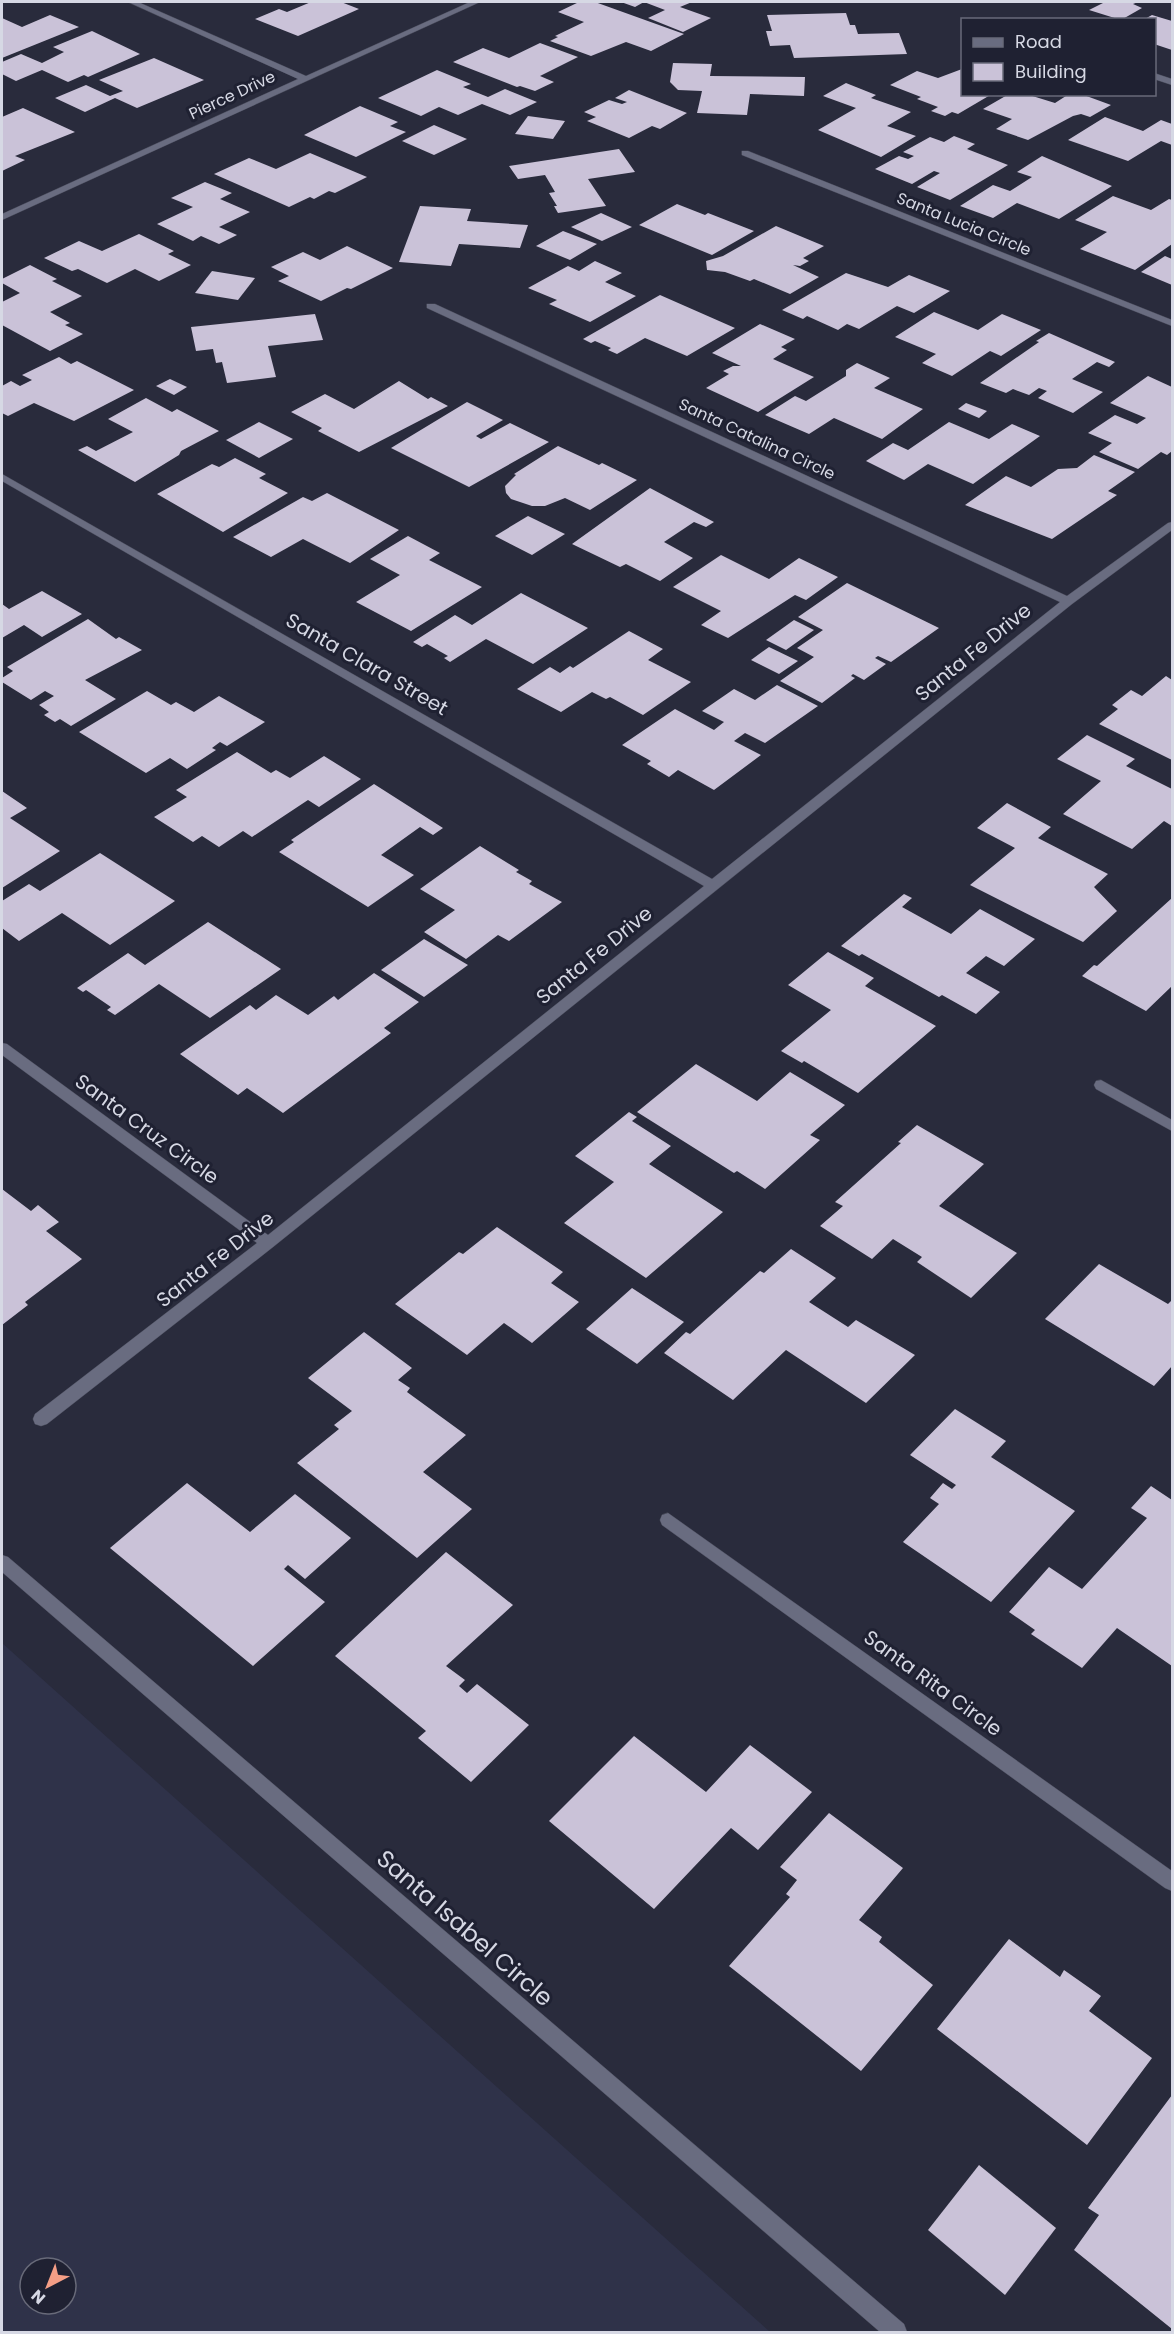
<svg xmlns="http://www.w3.org/2000/svg" width="1174" height="2334" font-family="Poppins,sans-serif">
  <style>
    .built { fill: #2f3249; fill-rule: evenodd }
    .building { fill: #cac2d8 }
    .lines { fill: none; stroke-linecap: round; stroke-linejoin: round }
    .minor-casing { stroke: #444655; stroke-width: 1 }
    .minor { fill: #696c80; fill-rule: evenodd }
    .labels { text-anchor: middle; dominant-baseline: central; stroke-width: 6; stroke-linejoin: round; paint-order: stroke }
    .far-street-label { font-size: 16px; fill: #d6d8e4; stroke: #1f2132 }
    .street-label { font-size: 20px; fill: #d6d8e4; stroke: #1f2132 }
    .near-street-label { font-size: 24px; fill: #d6d8e4; stroke: #1f2132 }
  </style>
  <rect width="100%" height="100%" fill="#292b3c"/>
  <path class="built" d="M2 1643 770 2332H2ZM30 2268H66V2304H30Z"/>
  <g class="building">
    <polygon points="311,2 341,2 359,9 298,36 255,19 279,9 287,12"/>
    <polygon points="579,2 595,2 684,34 651,51 626,42 591,56 550,41 558,37 555,36 584,22 558,12"/>
    <polygon points="621,2 692,2 680,7 711,18 683,32 648,18 665,10 644,2 635,7"/>
    <polygon points="1105,2 1138,2 1133,4 1142,8 1121,20 1089,10"/>
    <polygon points="846,13 850,25 855,25 858,34 899,33 907,54 794,58 790,45 770,46 766,31 772,31 767,15"/>
    <polygon points="50,15 79,27 2,58 2,18 22,27"/>
    <polygon points="1152,15 1172,21 1172,50 1154,44 1154,20 1143,20"/>
    <polygon points="92,31 140,54 88,77 84,75 68,82 42,70 16,81 2,74 2,62 21,54 42,63 64,52 53,47"/>
    <polygon points="540,43 578,57 540,76 554,82 535,91 520,86 517,87 453,62 483,48 509,58"/>
    <polygon points="154,58 204,80 137,108 115,98 85,112 55,98 86,85 110,96 123,91 99,80"/>
    <polygon points="673,63 712,64 710,76 805,77 804,96 750,94 747,115 697,113 702,91 678,90 670,82"/>
    <polygon points="962,69 962,94 992,94 958,114 952,112 945,116 931,111 938,107 917,99 921,97 890,85 917,71 938,78"/>
    <polygon points="437,70 471,84 463,87 488,97 505,89 537,102 510,115 482,104 458,115 439,107 421,116 378,98"/>
    <polygon points="846,83 876,95 871,98 911,112 887,126 916,136 881,157 818,130 856,108 823,96"/>
    <polygon points="629,90 687,113 660,129 652,126 629,138 587,121 596,117 584,112 609,100 622,104 627,102 615,98"/>
    <polygon points="1009,94 1026,94 1055,103 1069,94 1081,94 1111,105 1090,117 1081,114 1073,116 1028,140 996,129 1012,119 983,109"/>
    <polygon points="360,106 398,122 390,126 406,132 356,157 304,135"/>
    <polygon points="23,108 75,132 15,156 25,160 2,171 2,117"/>
    <polygon points="528,116 565,121 553,139 515,134"/>
    <polygon points="1105,117 1143,131 1161,120 1172,124 1172,145 1161,141 1128,161 1068,140"/>
    <polygon points="434,125 467,139 434,155 402,141"/>
    <polygon points="954,136 975,144 967,149 1008,165 950,200 917,187 940,173 934,171 912,184 875,169 899,156 908,159 914,156 903,152 930,137 944,142"/>
    <polygon points="619,149 635,172 588,179 606,206 558,213 554,206 557,206 549,193 555,192 545,175 518,179 509,166"/>
    <polygon points="310,153 367,177 335,193 329,191 314,199 310,197 289,207 214,174 249,158 276,169"/>
    <polygon points="1042,156 1112,186 1059,219 1017,203 993,218 960,206 993,185 1010,191 1032,177 1017,172"/>
    <polygon points="205,182 232,193 220,199 250,212 219,227 237,235 219,244 201,236 193,241 157,224 193,207 171,198"/>
    <polygon points="1113,196 1151,210 1169,199 1172,200 1172,244 1135,270 1080,249 1107,232 1075,220"/>
    <polygon points="677,204 705,215 708,213 754,231 712,255 639,225"/>
    <polygon points="420,206 471,209 467,221 528,225 520,248 459,244 451,266 399,262"/>
    <polygon points="601,213 632,227 602,241 571,227"/>
    <polygon points="776,226 824,246 803,258 809,261 800,266 793,265 819,277 790,294 754,279 750,281 725,272 707,270 706,261 723,256"/>
    <polygon points="563,231 597,244 570,260 536,246"/>
    <polygon points="139,234 174,251 168,254 191,265 159,281 135,269 107,283 78,269 72,271 44,258 79,241 102,251"/>
    <polygon points="347,246 393,268 351,289 347,288 321,301 278,281 289,276 271,267 303,252 320,260"/>
    <polygon points="1165,256 1172,259 1172,285 1141,272"/>
    <polygon points="595,261 622,273 605,282 636,296 590,322 549,304 557,300 528,288 568,266 579,271"/>
    <polygon points="30,265 57,279 52,281 82,296 50,312 70,323 65,325 83,334 50,351 2,325 2,302 20,293 2,283 2,279"/>
    <polygon points="212,271 255,278 238,300 195,293"/>
    <polygon points="846,273 888,287 909,275 950,291 914,313 897,306 859,329 847,324 838,330 807,316 803,319 782,310"/>
    <polygon points="660,295 735,328 687,356 645,338 617,354 608,350 611,348 595,341 591,343 583,339"/>
    <polygon points="934,312 978,330 1002,314 1041,330 1001,356 990,351 952,376 922,363 936,354 895,337"/>
    <polygon points="315,314 323,340 268,346 276,377 227,383 222,362 216,363 213,349 196,351 191,327"/>
    <polygon points="760,324 795,339 781,347 787,350 773,359 814,377 758,412 706,388 729,374 723,371 733,366 741,366 712,353"/>
    <polygon points="1049,333 1115,362 1109,367 1097,362 1072,379 1103,392 1073,413 1038,398 1047,391 1039,388 1029,395 1013,389 1006,393 980,383 1039,342 1036,341"/>
    <polygon points="59,357 71,364 77,361 134,390 74,421 34,403 8,416 2,413 2,386 11,381 20,386 32,380 22,375"/>
    <polygon points="857,363 890,378 874,388 923,409 882,439 834,418 809,434 765,415 795,396 806,401 846,376 846,370"/>
    <polygon points="1148,376 1172,387 1172,451 1167,455 1161,452 1138,469 1099,452 1112,443 1088,433 1115,415 1137,424 1146,418 1110,403"/>
    <polygon points="170,379 187,387 174,395 156,386"/>
    <polygon points="399,381 428,399 431,397 448,406 359,452 318,431 322,428 291,412 325,394 354,409"/>
    <polygon points="146,398 172,412 177,409 219,431 181,451 179,455 135,482 78,450 87,446 96,451 133,432 108,419"/>
    <polygon points="467,402 503,420 476,436 481,439 510,423 549,442 469,487 391,448"/>
    <polygon points="966,403 987,411 979,418 958,409"/>
    <polygon points="259,422 293,439 259,458 226,440"/>
    <polygon points="949,422 989,439 1012,424 1040,436 973,484 928,464 904,480 866,461 893,443 908,450"/>
    <polygon points="558,446 599,465 602,463 637,480 590,510 565,498 545,506 532,506 511,499 506,493 505,486 516,475 514,474"/>
    <polygon points="1094,455 1135,472 1108,491 1117,495 1052,539 965,505 1006,476 1031,487 1058,469 1077,468"/>
    <polygon points="235,458 266,474 259,478 288,493 223,532 157,494 212,464 219,467"/>
    <polygon points="650,488 714,522 706,527 694,522 664,542 693,558 660,581 626,564 620,567 572,544"/>
    <polygon points="327,493 399,530 350,563 303,539 271,557 233,537 303,497 312,501"/>
    <polygon points="528,516 565,534 532,555 495,536"/>
    <polygon points="408,536 440,553 429,560 482,587 411,631 356,602 400,575 370,559"/>
    <polygon points="721,555 769,579 799,558 838,577 806,600 795,595 728,638 701,625 721,611 673,587"/>
    <polygon points="847,583 939,628 891,662 878,656 875,658 886,664 864,680 853,674 851,676 855,678 822,703 780,681 814,657 797,648 823,630 798,617"/>
    <polygon points="42,591 82,614 42,637 24,625 2,638 2,604 9,609"/>
    <polygon points="521,593 588,628 533,664 486,639 450,662 444,658 448,656 427,644 422,647 413,642 455,615 472,625"/>
    <polygon points="88,619 116,639 119,637 142,650 85,680 116,699 71,726 60,719 55,722 44,715 49,712 39,705 54,696 45,691 31,700 2,682 2,678 13,671 7,667"/>
    <polygon points="794,620 814,630 786,650 766,640"/>
    <polygon points="629,631 663,649 648,660 691,682 643,715 610,697 606,699 592,692 561,712 517,689 550,667 560,673 570,666 573,668"/>
    <polygon points="769,647 798,661 779,674 751,660"/>
    <polygon points="1166,676 1172,680 1172,760 1099,724 1118,709 1112,705 1131,690 1142,696"/>
    <polygon points="777,685 818,706 765,743 745,733 734,741 761,755 714,790 678,770 669,777 647,764 651,761 622,745 675,709 714,730 724,722 702,711 734,689 755,700"/>
    <polygon points="147,691 171,705 176,702 194,712 219,696 265,722 227,746 220,742 212,748 216,750 187,769 170,758 146,773 79,732"/>
    <polygon points="1087,735 1135,759 1126,766 1172,789 1172,826 1164,821 1132,849 1063,814 1101,781 1057,759"/>
    <polygon points="237,752 271,773 276,770 290,778 324,756 361,779 319,807 308,800 252,837 243,831 219,847 202,836 193,842 154,817 187,797 176,790"/>
    <polygon points="374,784 443,828 433,835 420,827 381,855 414,875 368,907 279,852 294,842 291,840"/>
    <polygon points="2,791 27,808 10,818 60,851 2,888"/>
    <polygon points="1007,803 1051,827 1038,838 1108,874 1094,887 1117,911 1083,942 970,885 1015,848 977,828"/>
    <polygon points="480,846 519,870 516,872 532,881 529,884 562,902 509,941 498,935 466,959 424,932 455,910 420,889"/>
    <polygon points="100,853 175,901 110,945 62,913 19,941 2,928 2,901 29,884 40,891"/>
    <polygon points="904,894 912,898 902,907 951,934 980,909 1035,939 1004,966 986,956 966,973 1000,992 976,1014 942,995 939,997 862,954 859,956 841,946"/>
    <polygon points="1172,898 1172,986 1146,1011 1082,976 1094,965 1097,966"/>
    <polygon points="208,922 281,969 210,1018 159,984 115,1015 107,1010 111,1007 86,990 83,992 77,988 128,953 145,965"/>
    <polygon points="424,939 468,965 424,997 381,970"/>
    <polygon points="828,952 874,978 865,986 936,1026 858,1093 804,1061 802,1063 781,1051 831,1010 788,985"/>
    <polygon points="374,973 419,1002 384,1028 391,1033 283,1113 247,1088 238,1095 180,1054 250,1005 256,1010 276,995 308,1015 334,996 338,1000"/>
    <polygon points="696,1064 757,1101 790,1072 845,1105 810,1135 820,1140 765,1189 737,1171 734,1173 637,1112"/>
    <polygon points="629,1112 637,1117 632,1121 671,1146 649,1164 723,1212 646,1278 564,1223 614,1182 575,1156"/>
    <polygon points="917,1125 984,1164 939,1206 1017,1253 971,1298 917,1262 922,1257 893,1239 872,1259 820,1226 843,1206 835,1202 901,1143 898,1142"/>
    <polygon points="2,1189 31,1211 38,1205 59,1222 46,1231 82,1259 25,1302 28,1305 2,1325"/>
    <polygon points="497,1227 563,1272 551,1283 579,1302 532,1343 504,1323 467,1355 395,1304 459,1252 463,1254"/>
    <polygon points="791,1249 836,1278 809,1302 848,1327 856,1320 915,1355 866,1403 786,1350 733,1400 664,1353 686,1332 690,1334 760,1271 764,1273"/>
    <polygon points="1099,1264 1168,1304 1172,1300 1172,1366 1154,1386 1045,1319"/>
    <polygon points="632,1288 684,1322 637,1364 586,1329"/>
    <polygon points="364,1332 412,1368 398,1380 410,1388 407,1392 466,1435 423,1472 472,1509 417,1558 297,1463 339,1429 334,1425 352,1411 308,1378"/>
    <polygon points="955,1409 1006,1441 991,1457 1075,1511 991,1602 903,1542 939,1504 930,1498 943,1483 952,1489 956,1485 910,1455"/>
    <polygon points="187,1483 250,1532 295,1494 351,1538 305,1579 288,1565 284,1569 325,1602 253,1666 110,1548"/>
    <polygon points="1151,1486 1172,1500 1172,1666 1117,1628 1082,1668 1031,1634 1035,1630 1009,1612 1049,1567 1082,1589 1147,1518 1131,1508"/>
    <polygon points="446,1552 513,1605 446,1666 465,1680 459,1686 467,1693 477,1684 529,1725 471,1782 418,1738 426,1731 335,1656"/>
    <polygon points="634,1736 706,1792 750,1745 812,1792 758,1850 731,1828 654,1909 549,1821"/>
    <polygon points="829,1813 903,1868 859,1920 882,1937 879,1942 933,1985 861,2071 729,1966 790,1897 786,1894 797,1880 780,1867"/>
    <polygon points="1009,1939 1060,1977 1064,1970 1101,1996 1089,2011 1152,2058 1087,2145 937,2029"/>
    <polygon points="1172,2095 1172,2329 1074,2250 1099,2215 1088,2208"/>
    <polygon points="979,2165 1056,2228 1005,2295 928,2230"/>
  </g>
  <g class="lines">
    <defs>
      <g id="minor">
        <polygon points="128,2 138,2 306,76 470,2 480,2 2,220 2,214 298,79"/>
        <polygon points="1154,73 1172,79 1172,85 1154,79"/>
        <polygon points="742,151 748,151 1172,320 1172,326 742,155"/>
        <polygon points="427,304 435,304 1067,596 1168,523 1172,522 1172,530 1072,604 273,1247 47,1424 41,1426 35,1424 33,1419 35,1414 257,1243 2,1055 2,1043 7,1044 268,1235 704,886 2,481 2,474 712,879 1060,602 427,308"/>
        <polygon points="1101,1080 1172,1120 1172,1131 1096,1089 1094,1085 1096,1081"/>
        <polygon points="668,1513 1172,1871 1172,1891 1165,1888 662,1525 660,1520 662,1515"/>
        <polygon points="2,1555 8,1557 904,2324 907,2332 880,2332 2,1572"/>
      </g>
    </defs>
    <use href="#minor" class="minor-casing"/>
    <use href="#minor" class="minor"/>
  </g>
  <g class="labels">
    <g class="far-street-label">
      <text transform="translate(232 95) rotate(-25)">Pierce Drive</text>
      <text transform="translate(964 224) rotate(22)">Santa Lucia Circle</text>
      <text transform="translate(757 439) rotate(25)">Santa Catalina Circle</text>
    </g>
    <g class="street-label">
      <text transform="translate(973 652) rotate(-39)">Santa Fe Drive</text>
      <text transform="translate(367 664) rotate(30)">Santa Clara Street</text>
      <text transform="translate(594 955) rotate(-39)">Santa Fe Drive</text>
      <text transform="translate(147 1129) rotate(36)">Santa Cruz Circle</text>
      <text transform="translate(215 1259) rotate(-38)">Santa Fe Drive</text>
      <text transform="translate(933 1683) rotate(36)">Santa Rita Circle</text>
    </g>
    <g class="near-street-label">
      <text transform="translate(465 1928) rotate(41)">Santa Isabel Circle</text>
    </g>
  </g>
  <rect width="1174" height="2334" fill="none" stroke="#d6d8e4" stroke-width="6"/>
  <rect x="961" y="18" width="195" height="78" fill="#1f2132" stroke="#686a79" stroke-width="1.5"/>
  <rect x="973" y="38" width="30" height="9" fill="#696c80" stroke="#686a79" stroke-width="1.5"/>
  <text x="1015" y="48" font-size="18" fill="#d6d8e4">Road</text>
  <rect x="973" y="63" width="30" height="18" fill="#cac2d8" stroke="#686a79" stroke-width="1.5"/>
  <text x="1015" y="78" font-size="18" fill="#d6d8e4">Building</text>
  <g transform="translate(48 2286) rotate(222)"><circle r="28" fill="#1f2132" stroke="#686a79" stroke-width="1.5"/>
  <path d="M0-4.5L10 22L0 15L-10 22Z" fill="#f49e86"/>
  <text y="-9" font-size="16" font-weight="bold" text-anchor="middle" fill="#d6d8e4">N</text>
  </g>
</svg>
